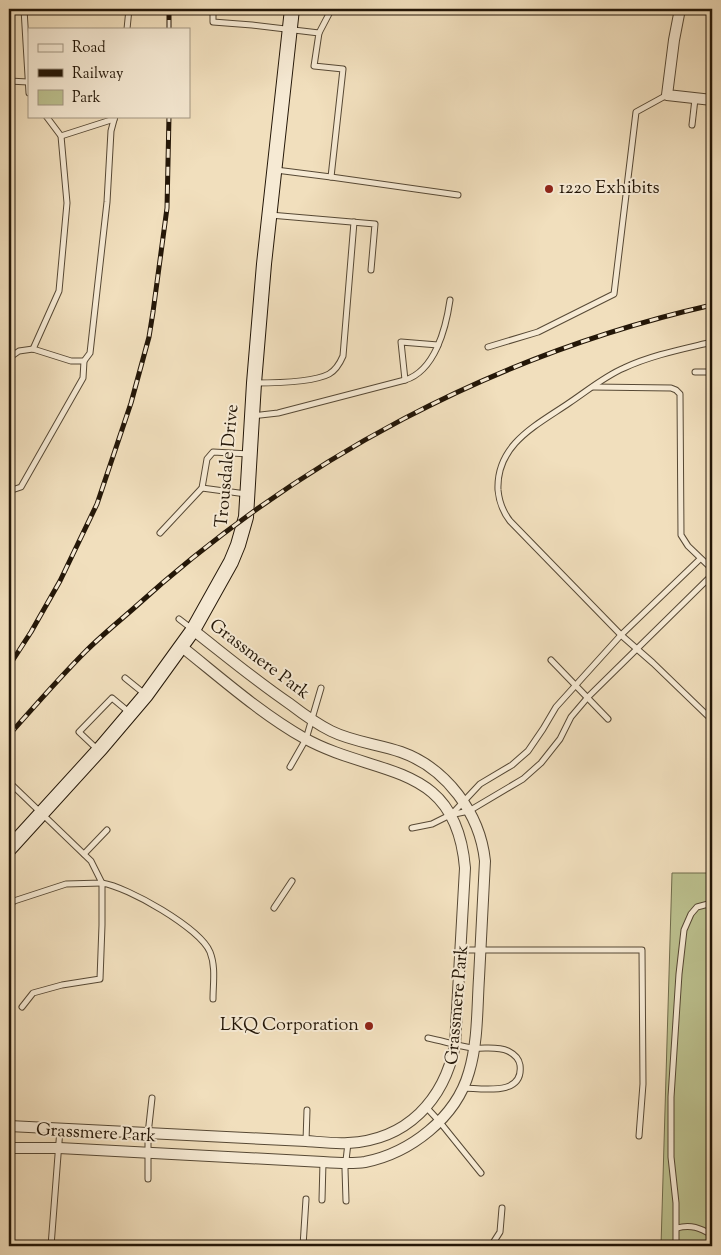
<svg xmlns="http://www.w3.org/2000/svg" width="721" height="1255" font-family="'Sorts Mill Goudy',serif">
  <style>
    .green { fill: #bcc18f; stroke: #706c4c }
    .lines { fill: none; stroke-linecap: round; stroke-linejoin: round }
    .lane-casing { stroke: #574935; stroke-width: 7 }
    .street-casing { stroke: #574935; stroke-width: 12 }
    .secondary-casing { stroke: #241708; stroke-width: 16 }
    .lane { stroke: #f6ead4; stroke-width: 5 }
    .street { stroke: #f6ead4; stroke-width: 10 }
    .secondary { stroke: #f6ead4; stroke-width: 14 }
    .rail-casing { stroke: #241708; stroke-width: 5 }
    .rail { stroke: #f6ead4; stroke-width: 3; stroke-dasharray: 9; stroke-linecap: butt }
    .poi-dot { fill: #8f2418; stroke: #f6ead4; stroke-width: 2 }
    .labels { text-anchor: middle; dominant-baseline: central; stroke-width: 4; stroke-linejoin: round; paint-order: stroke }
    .poi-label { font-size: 18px; fill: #241708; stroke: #f6ead4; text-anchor: start }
    .street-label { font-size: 18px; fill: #241708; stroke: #f6ead4 }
  </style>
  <rect width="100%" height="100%" fill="#f1dfbd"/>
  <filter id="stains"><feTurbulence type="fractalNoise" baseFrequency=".004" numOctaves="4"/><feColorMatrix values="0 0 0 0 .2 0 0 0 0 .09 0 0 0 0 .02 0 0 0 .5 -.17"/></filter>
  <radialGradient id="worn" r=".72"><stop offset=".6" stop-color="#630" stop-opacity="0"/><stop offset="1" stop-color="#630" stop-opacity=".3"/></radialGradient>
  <polygon class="green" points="672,873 712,873 712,1246 661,1246"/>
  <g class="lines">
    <defs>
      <g id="lane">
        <polyline points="24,9 29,93"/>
        <polyline points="213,9 213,22 252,25 319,33 314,66 343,69 331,177 276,170"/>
        <polyline points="127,29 129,9"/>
        <polyline points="319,33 330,12 330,9"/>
        <polyline points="9,81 28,82"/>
        <polyline points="692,125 695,99"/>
        <polyline points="61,136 114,119"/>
        <polyline points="331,177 458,195"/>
        <polyline points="270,215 375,224 371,270"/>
        <path d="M712 342C683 349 652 355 624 368 605 376 587 391 569 403 537 425 496 444 498 490 499 501 503 512 510 521L621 635 653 663 712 720"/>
        <polyline points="488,347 538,332 614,294 636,112 667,95"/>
        <polyline points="33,349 59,291 67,203 61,136 46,116"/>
        <polyline points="9,358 19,351 33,349 71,361 84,361 90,353 107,202 111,131 115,116"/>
        <polyline points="695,372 712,372"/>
        <polyline points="405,380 401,342 438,345"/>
        <path d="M254 383C272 383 314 382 329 374 336 370 340 363 343 356L354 222"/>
        <polyline points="593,387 671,388 676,390 680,394 681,535 688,546 712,569"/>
        <path d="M252 416 278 413 405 380C435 371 446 328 450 300"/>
        <polyline points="202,488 246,494"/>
        <polyline points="9,491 21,487 83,378 84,361"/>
        <polyline points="160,533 202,488 207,459 213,452 249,454"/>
        <polyline points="179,619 192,629"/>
        <polyline points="551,660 608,719"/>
        <polyline points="125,678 146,695"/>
        <polyline points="98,750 79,732 112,698 130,713"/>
        <polyline points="290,767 306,739 321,688"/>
        <polyline points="9,782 91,861 102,883 66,884 14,901 9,906"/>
        <polyline points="451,815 480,784 512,765 528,751 543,729 556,707 621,635 700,559"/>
        <polyline points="412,828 432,824 450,815 469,811 523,779 541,763 560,739 571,717 588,697 712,575"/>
        <polyline points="84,854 107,830"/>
        <polyline points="274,908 292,881"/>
        <polyline points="461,950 642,950 643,1084 639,1136"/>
        <path d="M22 1007 33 993 62 985 100 979 102 925V883C128 887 200 928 210 952 216 967 213 984 213 999"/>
        <path d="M428 1038C443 1041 458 1046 473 1048 485 1049 497 1046 508 1051 514 1054 519 1059 520 1065 524 1097 482 1088 462 1088"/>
        <polyline points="426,1107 439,1121 481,1173"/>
        <polyline points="306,1141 307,1110"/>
        <polyline points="148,1179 148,1134 152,1098"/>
        <polyline points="322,1200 323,1162"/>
        <polyline points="346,1201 345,1169 348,1143"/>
        <path d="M677 1228C691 1224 700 1228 712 1235"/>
        <polyline points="51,1246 60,1129"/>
        <polyline points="303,1246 306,1199"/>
        <polyline points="491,1246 500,1232 502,1208"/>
        <polyline points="676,1246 676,1203 671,1157 671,1097 679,974 684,930 691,914 697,907 712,903"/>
      </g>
      <g id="street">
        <polyline points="680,9 674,40 667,95 712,100"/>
        <path d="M9 1126 306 1141C320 1142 335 1144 348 1143 407 1140 444 1100 455 1045L465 868C456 760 376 778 304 738 260 713 221 678 182 647"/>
        <path d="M9 1148H59L323 1162C337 1163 352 1164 365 1162 410 1153 456 1118 469 1072 478 1042 477 1009 479 978 481 939 483 900 485 861 480 813 446 768 401 752 378 744 353 742 331 731 317 724 303 714 290 704 256 681 225 655 193 630"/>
      </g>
      <polyline id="secondary" points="9,849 101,748 146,695 193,630 231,562 238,545 246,517 254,383 264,264 292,9"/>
    </defs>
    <use href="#lane" class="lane-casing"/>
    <use href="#street" class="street-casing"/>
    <use href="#secondary" class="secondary-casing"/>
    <use href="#lane" class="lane"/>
    <use href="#street" class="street"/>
    <use href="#secondary" class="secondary"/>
    <defs>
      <g id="rail">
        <polyline points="169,29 169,9"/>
        <polyline points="9,666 31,632 60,581 97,504 131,403 149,337 153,312 167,208 169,116"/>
        <path d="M9 735C34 707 59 678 86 651 101 636 117 623 133 609 298 459 495 354 712 305"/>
      </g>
    </defs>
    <use href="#rail" class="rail-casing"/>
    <use href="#rail" class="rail"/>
  </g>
  <g class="poi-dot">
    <circle cx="549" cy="189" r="5"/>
    <circle cx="369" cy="1026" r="5"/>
  </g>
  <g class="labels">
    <g class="poi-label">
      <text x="559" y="189">1220 Exhibits</text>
      <text x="359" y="1026" text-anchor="end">LKQ Corporation</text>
    </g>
    <g class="street-label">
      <text transform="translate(228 466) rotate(-85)">Trousdale Drive</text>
      <text transform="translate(259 660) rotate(37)">Grassmere Park</text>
      <text transform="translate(458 1005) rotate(-85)">Grassmere Park</text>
      <text transform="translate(96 1134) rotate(3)">Grassmere Park</text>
    </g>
  </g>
  <rect width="721" height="1255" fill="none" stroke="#f1dfbd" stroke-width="30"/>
  <rect x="10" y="10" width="701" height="1235" fill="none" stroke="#241708" stroke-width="2.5"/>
  <rect x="15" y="15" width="691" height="1225" fill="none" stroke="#241708"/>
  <rect x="28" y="28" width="162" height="90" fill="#f6ead4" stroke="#a29682"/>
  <rect x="38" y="44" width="25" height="8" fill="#f6ead4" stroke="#a29682"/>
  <text x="72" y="52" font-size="15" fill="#241708">Road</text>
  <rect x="38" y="69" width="25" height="8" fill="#241708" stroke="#a29682"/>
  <text x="72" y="78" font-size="15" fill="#241708">Railway</text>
  <rect x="38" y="90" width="25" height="15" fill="#bcc18f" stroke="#a29682"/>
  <text x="72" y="102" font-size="15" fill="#241708">Park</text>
  <rect width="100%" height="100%" filter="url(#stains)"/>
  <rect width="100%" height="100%" fill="url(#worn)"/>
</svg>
